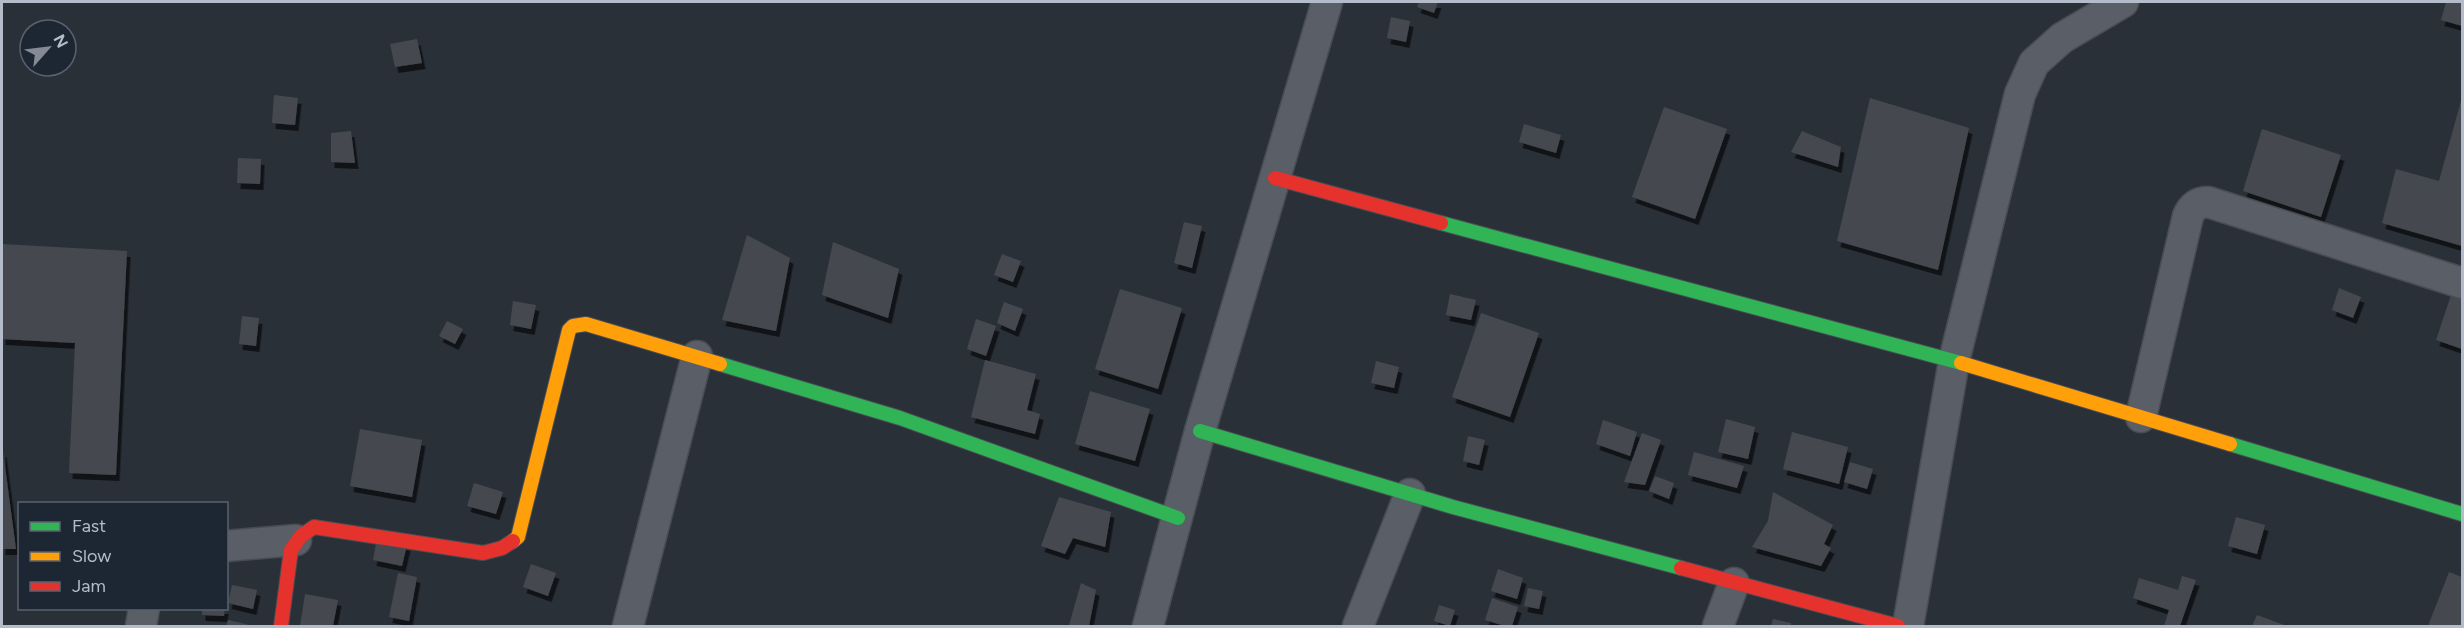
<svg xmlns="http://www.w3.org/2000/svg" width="2464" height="628" font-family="Figtree,sans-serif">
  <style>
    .building { fill: #444950; filter: url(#shadow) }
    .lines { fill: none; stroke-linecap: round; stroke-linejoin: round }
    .street-casing { stroke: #484c53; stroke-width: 33 }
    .fast-casing { stroke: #484c53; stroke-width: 16 }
    .slow-casing { stroke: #484c53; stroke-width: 16 }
    .jam-casing { stroke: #484c53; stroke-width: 16 }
    .street { stroke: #5a5e66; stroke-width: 30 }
    .fast { stroke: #30b455; stroke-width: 14 }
    .slow { stroke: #ff9f0a; stroke-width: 14 }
    .jam { stroke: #e5322d; stroke-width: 14 }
  </style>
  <defs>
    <filter id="shadow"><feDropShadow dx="3.5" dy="6" stdDeviation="0" flood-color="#0009"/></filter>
  </defs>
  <rect width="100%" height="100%" fill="#2a3038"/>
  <g class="building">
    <polygon points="1419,2 1438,2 1434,13 1417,7"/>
    <polygon points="2446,2 2462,2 2462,26 2441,20"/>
    <polygon points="1391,17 1410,21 1406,42 1387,38"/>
    <polygon points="417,39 422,63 395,67 390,44"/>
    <polygon points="274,95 298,98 295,125 272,123"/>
    <polygon points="2462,97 2462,246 2382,223 2396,169 2439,181"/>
    <polygon points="1870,98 1969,128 1938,270 1837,241"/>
    <polygon points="1664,107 1727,129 1695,219 1632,197"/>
    <polygon points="1524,124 1561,135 1556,153 1519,142"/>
    <polygon points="2262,129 2341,155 2321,217 2243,191"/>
    <polygon points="351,131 355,163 331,162 331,133"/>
    <polygon points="1802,131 1841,147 1838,167 1791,152"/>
    <polygon points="238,158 261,159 260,184 237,183"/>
    <polygon points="1184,222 1202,226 1192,268 1174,263"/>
    <polygon points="747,235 790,258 776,331 722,320"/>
    <polygon points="833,242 899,269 888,318 822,295"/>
    <polygon points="2,244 127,251 116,475 69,473 75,343 2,339"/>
    <polygon points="1002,254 1021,261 1013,282 994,275"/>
    <polygon points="2339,288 2361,297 2353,318 2332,310"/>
    <polygon points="1120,289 1182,308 1158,389 1095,369"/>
    <polygon points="2453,289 2462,292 2462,349 2436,340"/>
    <polygon points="1450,294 1476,300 1471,320 1446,315"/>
    <polygon points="513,301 536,305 531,329 510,325"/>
    <polygon points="1004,302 1023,309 1015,331 997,323"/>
    <polygon points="1481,313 1539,333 1510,417 1452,397"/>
    <polygon points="242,316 259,318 256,346 239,344"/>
    <polygon points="976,319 996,326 986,356 967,349"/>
    <polygon points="447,321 463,329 455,344 439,336"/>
    <polygon points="985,360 1036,374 1027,410 1040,414 1035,434 971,417"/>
    <polygon points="1376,361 1399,367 1394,388 1371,383"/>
    <polygon points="1090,391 1150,409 1135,461 1075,444"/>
    <polygon points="1726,419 1755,427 1748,459 1718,452"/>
    <polygon points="1603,420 1637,432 1630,456 1596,444"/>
    <polygon points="360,429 422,440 412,497 350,486"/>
    <polygon points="1792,432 1848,447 1839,484 1783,469"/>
    <polygon points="1642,433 1661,440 1645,485 1624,482"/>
    <polygon points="1468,436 1485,440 1479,465 1463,461"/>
    <polygon points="2,451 3,451 16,549 2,549"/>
    <polygon points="1694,452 1744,466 1737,488 1688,475"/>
    <polygon points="1850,462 1873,469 1867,489 1844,482"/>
    <polygon points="1655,476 1674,483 1669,499 1649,491"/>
    <polygon points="474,483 503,492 496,514 467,506"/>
    <polygon points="1773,492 1833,525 1824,544 1831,548 1821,566 1752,547 1768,521"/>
    <polygon points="1059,497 1111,512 1105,547 1073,538 1065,554 1041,546"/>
    <polygon points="2236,517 2265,525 2257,554 2228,546"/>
    <polygon points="377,538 407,545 402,566 373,560"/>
    <polygon points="531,564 556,573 548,596 523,587"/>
    <polygon points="1498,569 1523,578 1517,599 1491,591"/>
    <polygon points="2449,572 2462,577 2462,626 2428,626"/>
    <polygon points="398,573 417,577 409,621 389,617"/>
    <polygon points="2182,576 2196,580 2180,626 2164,626 2169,610 2133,598 2139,578 2178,590"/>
    <polygon points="1081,583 1096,590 1089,626 1072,626 1069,625"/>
    <polygon points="232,585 257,590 253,609 228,603"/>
    <polygon points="1528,588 1543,591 1539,609 1524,606"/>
    <polygon points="305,594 338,600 333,626 300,626"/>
    <polygon points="1492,598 1518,607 1512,626 1505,626 1485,620"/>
    <polygon points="1439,605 1455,610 1450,626 1434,621"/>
    <polygon points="202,608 225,608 224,616 202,615"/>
    <polygon points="2257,615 2287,626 2252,626"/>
    <polygon points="1773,619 1791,623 1791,626 1771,626"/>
    <polygon points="228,620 254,626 226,626"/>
  </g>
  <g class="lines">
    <defs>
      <g id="street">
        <path d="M2141 417 2188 216C2192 207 2198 202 2208 202L2462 283"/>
        <polyline points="226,546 296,540"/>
        <polyline points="141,626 144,608"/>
        <polyline points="628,626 697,356"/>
        <polyline points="1148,626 1200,431 1327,2"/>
        <polyline points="1358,626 1410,494"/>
        <polyline points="1718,626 1734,583"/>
        <polyline points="1908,626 1954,361 2020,94 2034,63 2062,38 2123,2"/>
      </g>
      <g id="fast">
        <polyline points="1441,223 1961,363"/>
        <polyline points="720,364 900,418 1178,518"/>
        <polyline points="1200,431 1453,507 1681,568"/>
        <polyline points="2230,444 2462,514"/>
      </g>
      <g id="slow">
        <polyline points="1961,363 2230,444"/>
        <polyline points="513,541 518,537 569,330 573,326 586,324 720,364"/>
      </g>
      <g id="jam">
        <polyline points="1275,178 1441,223"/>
        <polyline points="1681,568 1898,626"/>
        <polyline points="281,626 291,550 301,536 314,527 483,553 502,548 513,541"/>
      </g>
    </defs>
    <use href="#street" class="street-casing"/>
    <use href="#fast" class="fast-casing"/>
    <use href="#slow" class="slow-casing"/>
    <use href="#jam" class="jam-casing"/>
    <use href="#street" class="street"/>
    <use href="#fast" class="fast"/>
    <use href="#slow" class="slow"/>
    <use href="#jam" class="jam"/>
  </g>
  <rect width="2464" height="628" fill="none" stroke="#b4bcc9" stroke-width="6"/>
  <rect x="18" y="502" width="210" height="108" fill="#1d2633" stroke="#59626f" stroke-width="1.5"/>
  <rect x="30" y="522" width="30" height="9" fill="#30b455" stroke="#59626f" stroke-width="1.5"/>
  <text x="72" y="532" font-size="18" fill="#b4bcc9">Fast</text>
  <rect x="30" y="552" width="30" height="9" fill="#ff9f0a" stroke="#59626f" stroke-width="1.5"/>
  <text x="72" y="562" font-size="18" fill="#b4bcc9">Slow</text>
  <rect x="30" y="582" width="30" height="9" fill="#e5322d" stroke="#59626f" stroke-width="1.5"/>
  <text x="72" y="592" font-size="18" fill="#b4bcc9">Jam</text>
  <g transform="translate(48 48) rotate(62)"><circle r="28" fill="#1d2633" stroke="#59626f" stroke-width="1.5"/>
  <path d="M0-4.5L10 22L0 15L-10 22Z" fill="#848b96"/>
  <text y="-9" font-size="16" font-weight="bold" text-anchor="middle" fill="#b4bcc9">N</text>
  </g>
</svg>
